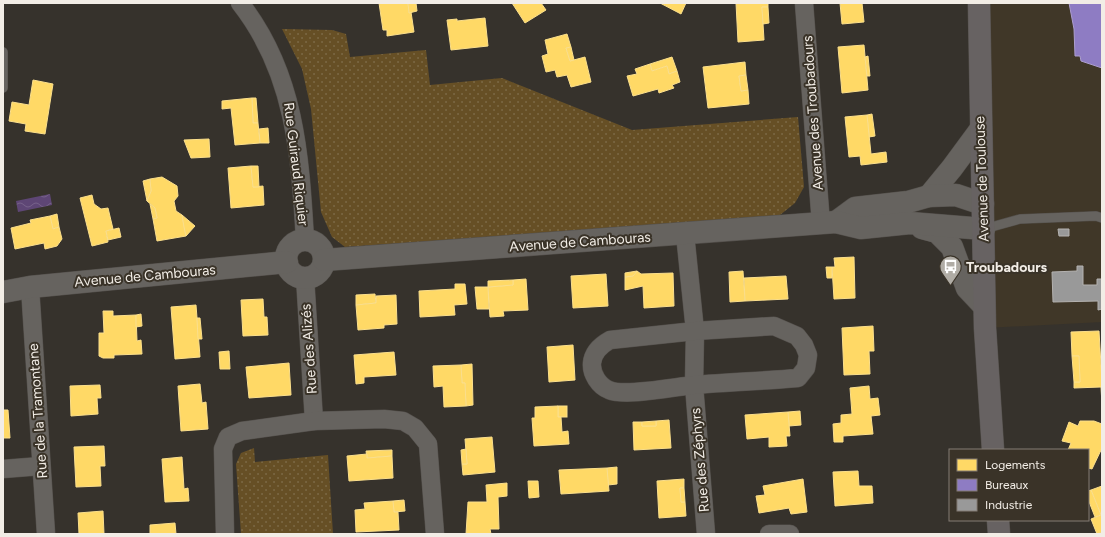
<svg xmlns="http://www.w3.org/2000/svg" width="1105" height="537" font-family="Figtree,sans-serif">
  <style>
    .built { fill: #403728 }
    .green { fill: url(#green-dots) }
    .water { fill: url(#water-waves) }
    .homes { fill: #ffd966; stroke: #fbdf8c }
    .offices { fill: #8e7cc3; stroke: #ac9ece }
    .industry { fill: #999; stroke: #b4b2b0 }
    .lines { fill: none; stroke-linecap: round; stroke-linejoin: round }
    .service-casing { stroke: #54504c; stroke-width: 10 }
    .minor-casing { stroke: #54504c; stroke-width: 19 }
    .tertiary-casing { stroke: #54504c; stroke-width: 23 }
    .secondary-casing { stroke: #54504c; stroke-width: 23 }
    .service { stroke: #66635f; stroke-width: 9 }
    .minor { stroke: #66635f; stroke-width: 18 }
    .tertiary { stroke: #66635f; stroke-width: 22 }
    .secondary { stroke: #676262; stroke-width: 22 }
    .labels { text-anchor: middle; dominant-baseline: central; stroke-width: 4; stroke-linejoin: round; paint-order: stroke }
    .street-label { font-size: 14px; fill: #f2ede6; stroke: #3a3328 }
    .poi-label { font-size: 14px; font-weight: bold; fill: #f2ede6; stroke: #3a3328; text-anchor: start }
  </style>
  <defs>
    <pattern id="green-dots" width="8" height="8" patternUnits="userSpaceOnUse"><rect width="8" height="8" fill="#664f25"/><path d="M2 2h.1M6 6h.1" fill="none" stroke="#7c6945" stroke-width="1.8" stroke-linecap="round"/></pattern>
    <pattern id="water-waves" width="16" height="10" patternUnits="userSpaceOnUse"><rect width="16" height="10" fill="#5e4675"/><path d="M0 5q4-4 8 0t8 0" fill="none" stroke="#766189"/></pattern>
  </defs>
  <rect width="100%" height="100%" fill="#36322c"/>
  <polygon class="built" points="979,3 1102,3 1102,322 985,328"/>
  <g class="green">
    <polygon points="282,29 332,30 346,34 350,57 426,50 430,85 502,78 632,130 798,117 804,187 795,203 775,219 345,247 332,237 321,212 311,109 302,69"/>
    <polygon points="254,448 255,462 328,455 333,534 241,534 236,464 241,453"/>
  </g>
  <polygon class="water" points="50,194 52,205 18,212 16,201"/>
  <g class="homes">
    <polygon points="379,3 408,3 409,13 411,12 414,32 387,36 387,30 383,30"/>
    <polygon points="408,3 416,3 417,11 409,13"/>
    <polygon points="512,3 541,3 546,10 525,23"/>
    <polygon points="660,3 686,3 681,14"/>
    <polygon points="736,3 768,3 768,7 762,7 764,40 738,42"/>
    <polygon points="840,3 862,3 864,22 842,24"/>
    <polygon points="762,7 768,7 769,23 763,24"/>
    <polygon points="485,18 488,46 451,50 447,20 457,19 457,21"/>
    <polygon points="567,34 571,47 566,48 570,61 585,57 591,82 571,87 567,75 557,77 555,70 546,72 542,56 548,54 545,40"/>
    <polygon points="864,45 868,90 842,93 838,47"/>
    <polygon points="571,47 574,60 570,61 566,48"/>
    <polygon points="868,56 870,76 867,76 865,57"/>
    <polygon points="672,57 677,71 669,74 667,66 652,71 650,64"/>
    <polygon points="745,62 746,75 739,76 741,91 748,90 749,104 708,108 703,67"/>
    <polygon points="650,64 652,71 667,66 669,74 677,71 680,82 672,85 674,88 659,93 658,89 633,96 627,76 637,74 635,69"/>
    <polygon points="746,75 748,90 741,91 739,76"/>
    <polygon points="33,80 53,84 45,134 25,131 26,124 9,121 12,102 29,105"/>
    <polygon points="252,98 256,98 258,123 253,123"/>
    <polygon points="252,98 253,123 258,123 260,143 235,145 231,108 222,109 222,101"/>
    <polygon points="872,114 875,136 869,137 867,115"/>
    <polygon points="867,115 871,154 886,152 887,162 861,165 860,156 849,157 845,117"/>
    <polygon points="268,128 269,143 260,143 259,129"/>
    <polygon points="209,139 210,157 191,158 184,140"/>
    <polygon points="251,166 253,187 263,186 264,205 231,208 228,168"/>
    <polygon points="251,166 258,166 259,187 253,187"/>
    <polygon points="162,177 177,186 178,196 174,201 176,211 182,215 186,236 157,241 153,219 157,218 155,208 147,201 151,191 150,179"/>
    <polygon points="150,179 151,191 147,201 143,181"/>
    <polygon points="92,195 94,204 101,209 108,208 113,229 106,231 108,242 92,246 80,198"/>
    <polygon points="150,204 155,208 157,218 153,219"/>
    <polygon points="57,214 59,227 53,229 50,216"/>
    <polygon points="182,215 195,226 186,236 184,227"/>
    <polygon points="50,216 53,229 59,227 62,239 57,246 45,249 44,243 15,249 11,228 31,223 30,220"/>
    <polygon points="119,228 121,237 108,240 106,231"/>
    <polygon points="854,257 855,298 834,299 832,267 835,267 834,258"/>
    <polygon points="826,267 832,267 832,278 827,278"/>
    <polygon points="637,271 641,274 673,273 674,306 644,308 643,286 625,290 625,277 633,276"/>
    <polygon points="637,271 633,276 625,277 625,273"/>
    <polygon points="743,271 745,301 730,302 729,272"/>
    <polygon points="606,274 608,306 573,308 571,276"/>
    <polygon points="786,276 788,299 745,301 744,278"/>
    <polygon points="526,279 528,310 503,311 504,316 490,317 488,287 513,285 513,280"/>
    <polygon points="513,280 513,285 488,287 488,281"/>
    <polygon points="455,284 465,284 467,304 454,305 455,315 420,317 419,291 455,289"/>
    <polygon points="475,287 488,287 489,309 477,309"/>
    <polygon points="375,294 376,303 356,305 356,295"/>
    <polygon points="396,295 397,324 384,325 384,328 358,330 356,305 376,303 376,296"/>
    <polygon points="263,299 264,317 267,317 268,335 243,336 241,300"/>
    <polygon points="196,305 200,357 175,359 171,307"/>
    <polygon points="103,311 113,311 113,316 136,315 137,341 141,340 142,354 114,355 114,358 103,358 99,356 99,333 104,333"/>
    <polygon points="141,314 142,326 136,327 136,315"/>
    <polygon points="197,318 200,318 202,339 198,339"/>
    <polygon points="873,326 874,351 869,351 870,374 844,375 842,328"/>
    <polygon points="1099,331 1102,383 1102,405 1101,387 1074,388 1074,382 1080,382 1079,356 1072,356 1071,332"/>
    <polygon points="573,345 575,380 549,382 547,347"/>
    <polygon points="229,351 230,369 220,369 219,352"/>
    <polygon points="394,352 396,375 364,377 364,383 356,384 354,355"/>
    <polygon points="1072,356 1079,356 1080,382 1074,382"/>
    <polygon points="289,363 291,395 249,398 246,367"/>
    <polygon points="472,364 473,405 466,406 465,383 462,383 461,365"/>
    <polygon points="461,365 462,383 465,383 466,406 444,407 443,386 434,387 433,366"/>
    <polygon points="200,384 202,403 206,402 208,429 181,431 178,386"/>
    <polygon points="100,385 101,398 97,398 98,414 71,416 70,386"/>
    <polygon points="869,386 870,399 878,398 880,415 871,416 873,434 843,436 843,442 834,442 833,424 841,423 841,415 852,414 850,388"/>
    <rect x="558" y="406" width="9" height="11"/>
    <polygon points="558,406 558,417 561,417 562,432 568,431 569,444 534,446 532,418 535,418 535,407"/>
    <polygon points="3,410 8,410 10,438 3,438"/>
    <polygon points="800,411 801,425 789,426 788,412"/>
    <polygon points="788,412 790,436 786,436 787,446 769,447 769,437 747,439 745,415"/>
    <polygon points="669,420 671,448 634,450 633,422 642,422 642,426 656,426 656,421"/>
    <polygon points="656,421 656,426 642,426 642,422"/>
    <polygon points="1080,421 1094,421 1102,424 1102,448 1092,469 1088,468 1088,450 1068,450 1071,443 1062,441 1069,422 1078,426"/>
    <polygon points="492,437 495,472 463,475 462,464 467,464 465,439"/>
    <polygon points="104,446 105,466 100,466 101,486 76,487 74,447"/>
    <polygon points="466,449 467,464 462,464 461,450"/>
    <polygon points="392,450 392,456 367,458 366,451"/>
    <polygon points="367,454 367,458 392,456 393,478 349,481 347,456"/>
    <polygon points="182,457 184,489 188,488 189,501 165,502 162,459"/>
    <polygon points="617,467 617,484 608,485 607,468"/>
    <polygon points="607,468 609,491 561,494 559,470"/>
    <polygon points="858,471 859,486 872,486 873,503 835,506 833,472"/>
    <polygon points="684,479 684,488 680,488 681,502 685,502 686,516 659,518 657,481"/>
    <polygon points="803,479 807,512 791,514 789,508 759,513 756,496 765,495 763,486"/>
    <polygon points="528,481 538,481 539,497 529,498"/>
    <polygon points="507,483 507,496 498,497 499,529 490,529 491,534 466,534 468,502 487,502 486,485"/>
    <polygon points="1102,486 1102,532 1097,534 1091,519 1101,515 1091,490"/>
    <polygon points="680,488 684,488 685,502 681,502"/>
    <polygon points="1091,490 1101,515 1095,517 1088,499 1088,491"/>
    <polygon points="404,500 405,511 394,512 393,501"/>
    <polygon points="393,501 394,512 398,512 399,530 356,532 355,510 365,509 364,503"/>
    <polygon points="103,511 104,534 79,534 78,513"/>
    <polygon points="175,523 176,534 150,534 150,525"/>
  </g>
  <polygon class="offices" points="1069,3 1102,3 1102,68 1081,61 1080,56 1075,56 1074,29"/>
  <g class="industry">
    <polygon points="1058,229 1069,229 1069,236 1059,236"/>
    <polygon points="1077,266 1083,266 1083,285 1097,285 1097,279 1102,279 1102,309 1098,310 1098,301 1053,302 1052,272 1077,271"/>
  </g>
  <g class="lines">
    <defs>
      <g id="service">
        <polyline points="3,52 3,88"/>
        <polyline points="984,229 1020,219 1096,216 1102,218"/>
      </g>
      <g id="minor">
        <path d="M240 3C295 73 300 154 305 240"/>
        <polyline points="804,3 821,224"/>
        <polyline points="685,234 695,331 694,385 706,534"/>
        <polyline points="305,277 314,421"/>
        <polyline points="30,287 46,534"/>
        <path d="M774 326 797 336 804 345 808 355 806 368 798 378C763 381 729 382 694 385 674 387 625 397 609 390 599 386 591 374 592 363 593 352 601 345 610 340L695 331Z"/>
        <polyline points="3,469 41,466"/>
        <polyline points="225,534 223,449 228,437 242,431 314,421 384,419 403,421 415,428 428,444 435,534"/>
        <polyline points="769,534 790,534"/>
      </g>
      <g id="tertiary">
        <polyline points="929,196 952,168 980,130"/>
        <polyline points="836,222 855,208 908,202 929,196 956,195 983,204"/>
        <polyline points="922,228 937,232 952,247 967,288 984,306"/>
        <circle cx="305" cy="259" r="19"/>
        <polyline points="324,260 836,222 861,228 910,223 984,229"/>
        <polyline points="3,292 30,287 287,262"/>
      </g>
      <g id="secondary">
        <polyline points="979,3 985,328 993,450"/>
        <polyline points="998,520 999,534"/>
      </g>
    </defs>
    <use href="#service" class="service-casing"/>
    <use href="#minor" class="minor-casing"/>
    <use href="#tertiary" class="tertiary-casing"/>
    <use href="#secondary" class="secondary-casing"/>
    <use href="#service" class="service"/>
    <use href="#minor" class="minor"/>
    <use href="#tertiary" class="tertiary"/>
    <use href="#secondary" class="secondary"/>
  </g>
  <defs>
    <symbol id="bus-pin" viewBox="-11 -11 22 30"><path d="M0 17L-7.5 6A9.5 9.5 0 1 1 7.5 6Z" fill="#b0aca5" stroke="#3a3328"/><path d="M-5-6H5V4H4V6H2V4H-2V6H-4V4H-5ZM-3.5-4V0h7V-4ZM-3.5 1.2v1.5H-2V1.2ZM2 1.2v1.5H3.5V1.2Z" fill="#fff"/></symbol>
  </defs>
  <g fill-rule="evenodd">
    <use href="#bus-pin" x="938" y="254" width="25" height="34"/>
  </g>
  <g class="labels">
    <g class="street-label">
      <text transform="translate(813 113) rotate(-94)">Avenue des Troubadours</text>
      <text transform="translate(296 164) rotate(83)">Rue Guiraud Riquier</text>
      <text transform="translate(982 179) rotate(-92)">Avenue de Toulouse</text>
      <text transform="translate(580 242) rotate(-4)">Avenue de Cambouras</text>
      <text transform="translate(145 276) rotate(-5)">Avenue de Cambouras</text>
      <text transform="translate(309 349) rotate(-94)">Rue des Alizés</text>
      <text transform="translate(38 411) rotate(-94)">Rue de la Tramontane</text>
      <text transform="translate(700 460) rotate(-95)">Rue des Zéphyrs</text>
    </g>
    <g class="poi-label">
      <text x="966" y="267">Troubadours</text>
    </g>
  </g>
  <rect width="1105" height="537" fill="none" stroke="#f2ede6" stroke-width="8"/>
  <rect x="949" y="449" width="140" height="72" fill="#3a3328" stroke="#847d74"/>
  <rect x="957" y="459" width="20" height="12" fill="#ffd966" stroke="#847d74"/>
  <text x="985" y="469" font-size="12" fill="#f2ede6">Logements</text>
  <rect x="957" y="479" width="20" height="12" fill="#8e7cc3" stroke="#847d74"/>
  <text x="985" y="489" font-size="12" fill="#f2ede6">Bureaux</text>
  <rect x="957" y="499" width="20" height="12" fill="#999999" stroke="#847d74"/>
  <text x="985" y="509" font-size="12" fill="#f2ede6">Industrie</text>
</svg>
